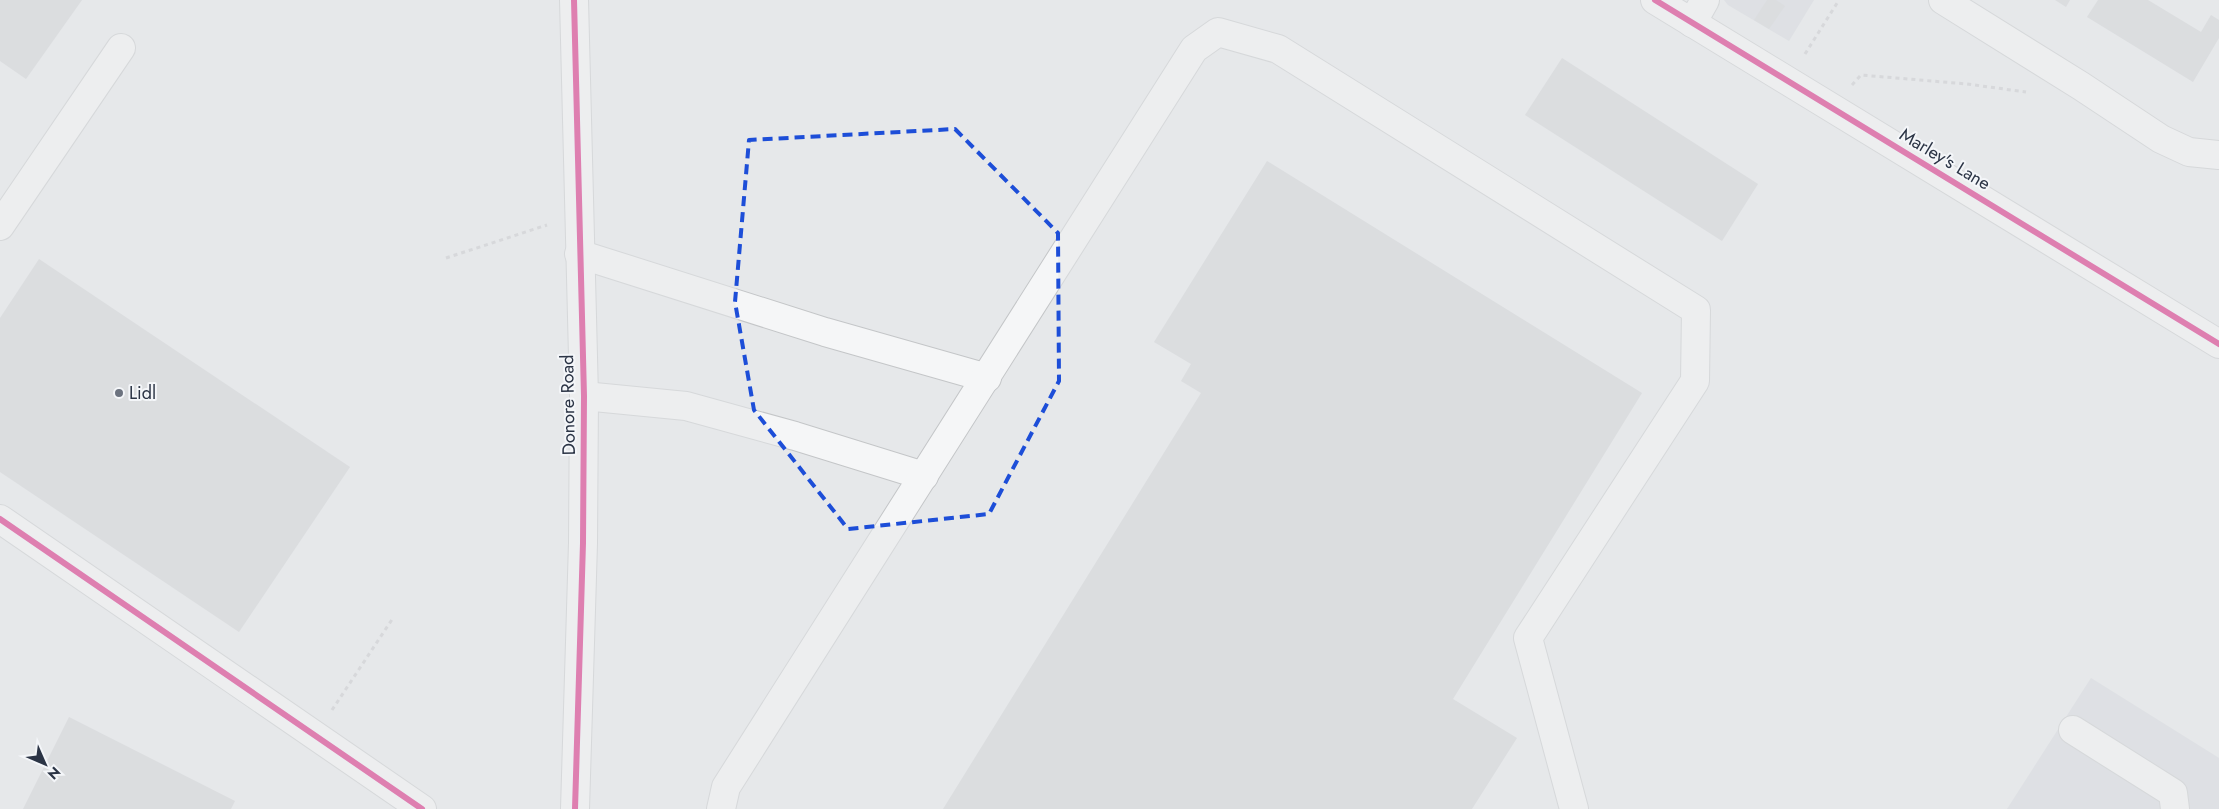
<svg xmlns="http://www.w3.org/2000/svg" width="2219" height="809" font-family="Jost,sans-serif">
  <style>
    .built { fill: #d4d7dd }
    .building { fill: #ced0d3 }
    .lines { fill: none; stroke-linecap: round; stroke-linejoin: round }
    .minor-casing { stroke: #c4c6c8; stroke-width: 30 }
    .path { stroke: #c5c6ca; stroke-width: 3; stroke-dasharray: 4 4; stroke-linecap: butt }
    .minor { stroke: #f5f6f7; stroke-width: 28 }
    .cycleway-casing { stroke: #f4f6f9; stroke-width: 9 }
    .cycleway { stroke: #d6006c; stroke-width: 6 }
    .marked { fill: none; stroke: #1d4ed8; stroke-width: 4; stroke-dasharray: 10 6; stroke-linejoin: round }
    .poi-dot { fill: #6c737f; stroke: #f4f6f9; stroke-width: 2 }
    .labels { text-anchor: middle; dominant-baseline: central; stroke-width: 4; stroke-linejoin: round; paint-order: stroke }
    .street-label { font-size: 18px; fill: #2b3445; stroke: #f4f6f9 }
    .poi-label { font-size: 18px; fill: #2b3445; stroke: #f4f6f9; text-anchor: start }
  </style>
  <rect width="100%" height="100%" fill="#e6e8ea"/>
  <g class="built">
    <polygon points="1724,0 1814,0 1789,41 1728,5"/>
    <polygon points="2091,678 2219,758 2219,809 2007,809"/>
  </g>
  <g class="building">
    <polygon points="0,0 82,0 26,79 0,61"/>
    <polygon points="1767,0 1776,0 1785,6 1769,29 1754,20"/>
    <polygon points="2055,0 2070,0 2066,7"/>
    <polygon points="2098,0 2148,0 2201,32 2211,15 2219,20 2219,38 2193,82 2087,17"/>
    <polygon points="1562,58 1758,184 1722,241 1525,115"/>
    <polygon points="1267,161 1642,393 1453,699 1517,738 1472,809 943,809 1201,393 1181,381 1191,364 1154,342"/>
    <polygon points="39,259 350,467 239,632 0,472 0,318"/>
    <polygon points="69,717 235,801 231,809 23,809"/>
  </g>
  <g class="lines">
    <defs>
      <g id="minor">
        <polyline points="574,0 584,396 583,543 575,809"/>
        <polyline points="1655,0 2219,344"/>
        <polyline points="1943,0 2081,86 2161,139 2189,152 2219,155"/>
        <polyline points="1692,23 1705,0"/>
        <polyline points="0,226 121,48"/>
        <polyline points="579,254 825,332 987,378"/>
        <polyline points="584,396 686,406 795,436 924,476"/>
        <polyline points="0,519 422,809"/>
        <polyline points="2073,730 2173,793 2175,809"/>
        <polyline points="721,809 726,787 1194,49 1218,32 1278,49 1696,310 1695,381 1528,638 1574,809"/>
      </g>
    </defs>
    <use href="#minor" class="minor-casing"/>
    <g class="path">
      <polyline points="1805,54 1839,0"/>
      <polyline points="1852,85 1861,75 1967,84 2026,92"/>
      <polyline points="446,258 547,225"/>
      <polyline points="332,710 393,618"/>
    </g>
    <use href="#minor" class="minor"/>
    <defs>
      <g id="cycleway">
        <polyline points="574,0 584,396 583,543 575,809"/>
        <polyline points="1655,0 2219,344"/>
        <polyline points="0,519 422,809"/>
      </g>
    </defs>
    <use href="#cycleway" class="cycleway-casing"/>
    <use href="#cycleway" class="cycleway"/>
  </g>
  <path d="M0 0H2219V809H0ZM955 129 1058 233 1059 381 989 514 848 529 754 410 735 302 749 140Z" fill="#e6e8ea" fill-opacity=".55" fill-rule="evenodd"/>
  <path class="marked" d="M955 129 1058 233 1059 381 989 514 848 529 754 410 735 302 749 140Z"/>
  <circle class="poi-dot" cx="119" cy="393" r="5"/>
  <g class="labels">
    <g class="street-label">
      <text transform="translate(1945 159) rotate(31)">Marley's Lane</text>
      <text transform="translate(568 405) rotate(-91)">Donore Road</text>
    </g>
    <g class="poi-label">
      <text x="129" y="393">Lidl</text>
    </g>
  </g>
  <g transform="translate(45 764) rotate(135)" stroke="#f4f6f9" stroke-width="4" paint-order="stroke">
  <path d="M0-4L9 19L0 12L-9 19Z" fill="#2b3445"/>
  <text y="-8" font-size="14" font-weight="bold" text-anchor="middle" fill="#2b3445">N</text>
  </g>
</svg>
